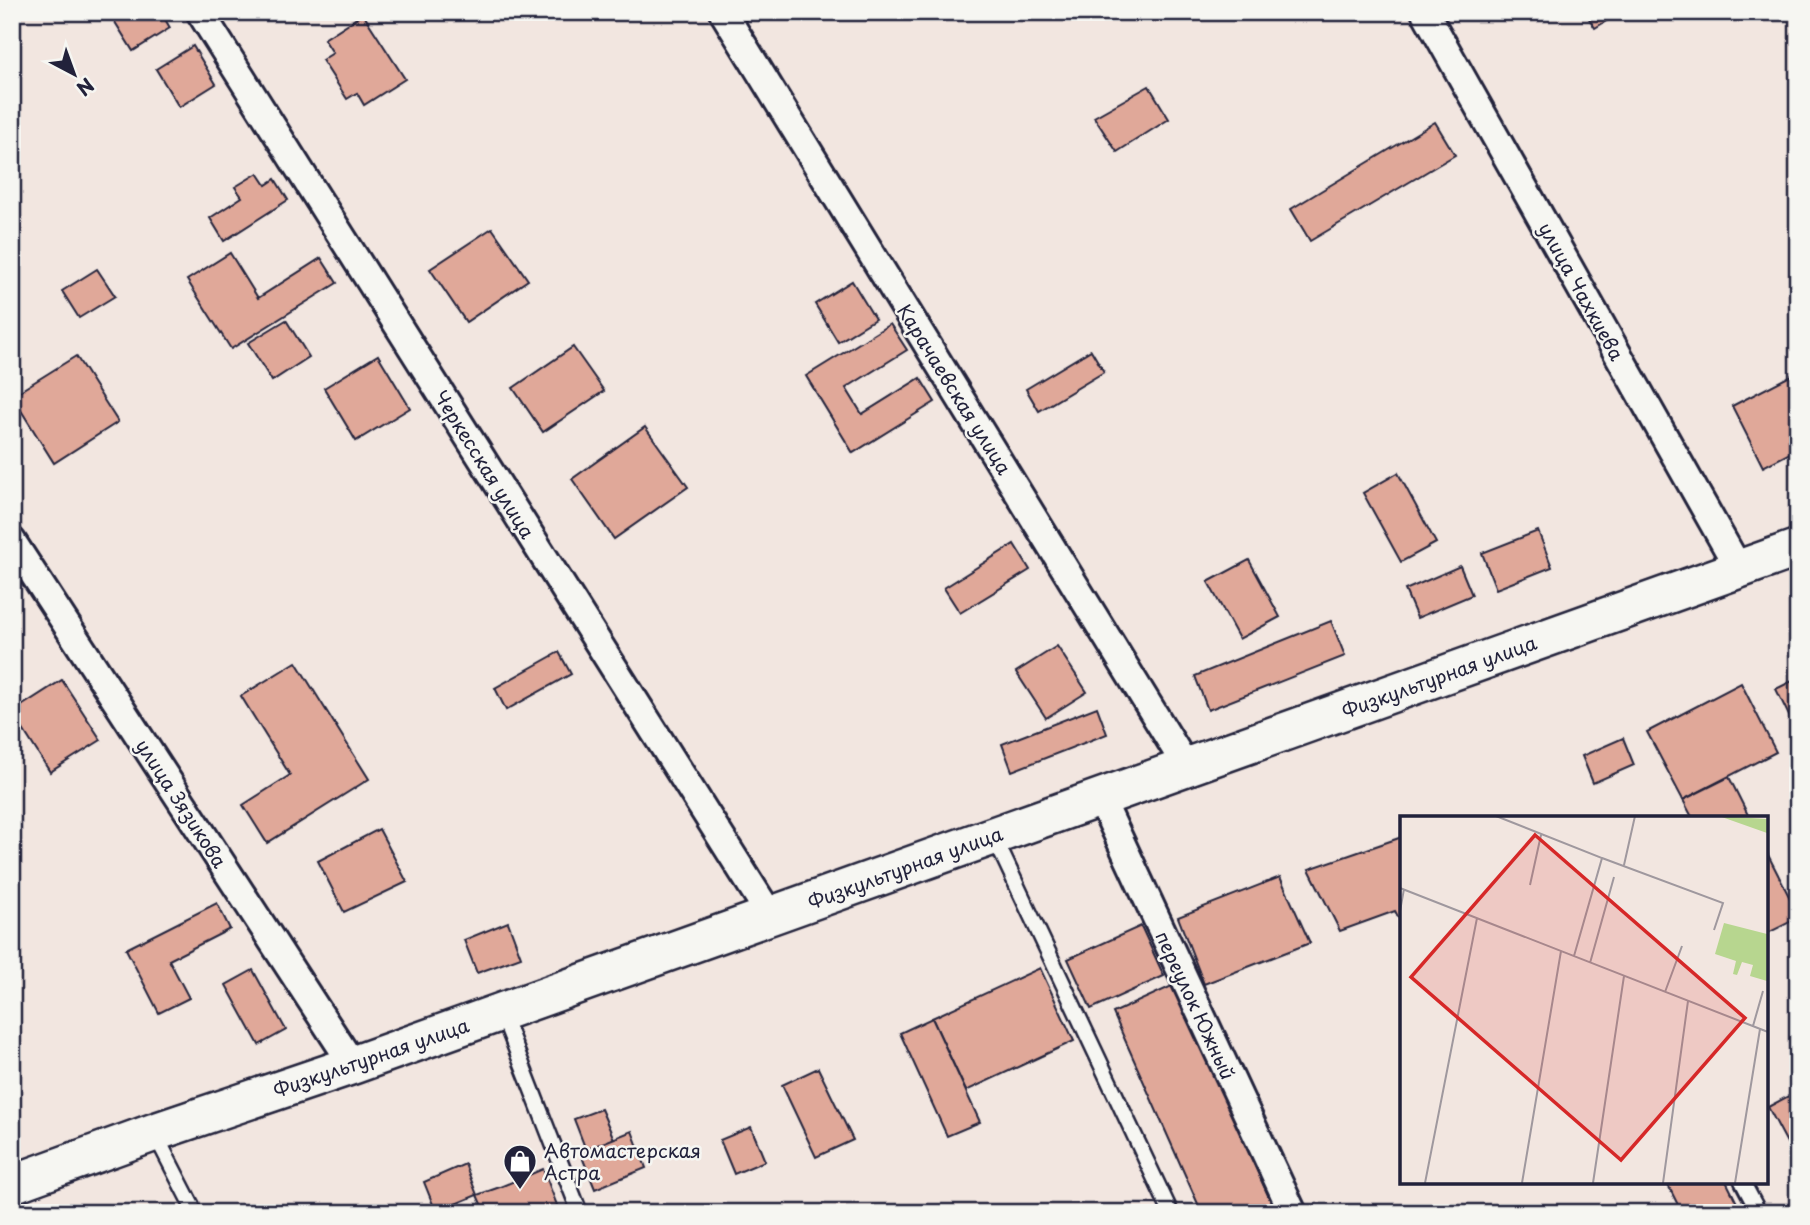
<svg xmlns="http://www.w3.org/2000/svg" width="1810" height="1225" font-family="'Playpen Sans',sans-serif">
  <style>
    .building { fill: #e0a899; stroke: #22223b; stroke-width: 2 }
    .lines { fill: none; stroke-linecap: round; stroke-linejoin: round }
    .service-casing { stroke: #22223b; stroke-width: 19 }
    .minor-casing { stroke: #22223b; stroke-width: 32 }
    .secondary-casing { stroke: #22223b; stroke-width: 42 }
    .service { stroke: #f6f6f2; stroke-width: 14 }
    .minor { stroke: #f6f6f2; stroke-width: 26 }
    .secondary { stroke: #f6f6f2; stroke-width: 37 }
    .labels { text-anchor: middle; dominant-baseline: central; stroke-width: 5; stroke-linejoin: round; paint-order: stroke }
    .street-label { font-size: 19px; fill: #22223b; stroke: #f6f6f2 }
    .poi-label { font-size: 19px; fill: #22223b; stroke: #f6f6f2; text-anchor: start }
    .inset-road { fill: none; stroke: #9f989e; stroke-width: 2 }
    .view { fill: #d62828; fill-opacity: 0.15; stroke: #d62828; stroke-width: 3.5 }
    .inset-edge { fill: none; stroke: #22223b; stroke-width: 3.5 }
  </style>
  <rect width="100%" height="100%" fill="#f2e6e0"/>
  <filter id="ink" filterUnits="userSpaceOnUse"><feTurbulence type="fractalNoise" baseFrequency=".0143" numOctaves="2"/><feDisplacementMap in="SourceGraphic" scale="14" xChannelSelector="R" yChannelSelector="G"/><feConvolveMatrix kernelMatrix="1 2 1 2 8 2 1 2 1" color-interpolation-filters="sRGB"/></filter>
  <g filter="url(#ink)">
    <g class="building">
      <polygon points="113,12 161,12 170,28 133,51 110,14"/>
      <polygon points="1585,12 1621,12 1595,28"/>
      <polygon points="363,14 405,79 364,105 357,93 347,99 322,60 333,53 324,39"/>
      <polygon points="193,46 216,84 179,107 156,69"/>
      <polygon points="1149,86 1169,119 1117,152 1094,117"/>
      <polygon points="1435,122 1455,155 1310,241 1291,209"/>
      <polygon points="258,173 266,185 275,179 288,200 224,241 210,218 242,197 235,187"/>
      <polygon points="492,228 528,280 466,322 430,269"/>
      <polygon points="230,253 258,298 321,258 337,283 231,349 187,280"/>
      <polygon points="97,269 115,296 79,318 62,291"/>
      <polygon points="852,281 875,319 838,342 815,304"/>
      <polygon points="286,320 309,357 272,381 248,343"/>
      <polygon points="890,324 907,350 846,388 862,414 920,378 935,402 853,453 806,376"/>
      <polygon points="573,347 604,391 543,432 513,388"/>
      <polygon points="1091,350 1104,372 1039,411 1026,389"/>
      <polygon points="378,355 410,408 356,441 324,388"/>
      <polygon points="76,356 118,422 54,463 12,396"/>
      <polygon points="1798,372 1798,449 1763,467 1732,406"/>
      <polygon points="645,427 688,487 614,539 572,479"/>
      <polygon points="1398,473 1436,543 1401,562 1363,493"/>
      <polygon points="1538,531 1552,567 1496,589 1482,553"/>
      <polygon points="1014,544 1030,570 960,613 944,588"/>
      <polygon points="1249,560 1280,617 1239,639 1208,582"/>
      <polygon points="1460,566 1472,595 1417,618 1405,590"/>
      <polygon points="1331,621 1345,656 1208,710 1195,676"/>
      <polygon points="1057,646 1087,692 1046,718 1016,672"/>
      <polygon points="559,652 571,674 506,710 495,688"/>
      <polygon points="296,662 369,779 267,843 243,805 290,775 241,696"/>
      <polygon points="1798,678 1798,721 1793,724 1776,689"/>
      <polygon points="62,680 101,740 50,772 12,712"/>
      <polygon points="1741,683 1776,752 1683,800 1647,732"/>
      <polygon points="1097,707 1107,734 1012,771 1002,744"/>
      <polygon points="1623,738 1634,765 1593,783 1582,756"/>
      <polygon points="1729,777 1749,817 1692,817 1683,800"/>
      <polygon points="379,829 407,882 344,912 318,861"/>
      <polygon points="1402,837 1402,924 1395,911 1340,931 1309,869"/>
      <polygon points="1766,851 1798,914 1798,918 1766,934"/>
      <polygon points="1280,877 1310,943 1204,984 1178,917"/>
      <polygon points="217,903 230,929 169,960 189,998 159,1013 126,949"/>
      <polygon points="508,922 521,957 477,973 464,940"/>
      <polygon points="1141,926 1164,976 1091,1009 1068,959"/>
      <polygon points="1040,968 1074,1041 966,1091 932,1018"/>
      <polygon points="253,970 286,1030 259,1045 226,985"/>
      <polygon points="1174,985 1276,1213 1202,1213 1113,1013"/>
      <polygon points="932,1018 980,1122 947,1136 900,1033"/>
      <polygon points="818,1068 853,1140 816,1157 782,1085"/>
      <polygon points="1798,1091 1798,1152 1793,1154 1768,1107"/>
      <polygon points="601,1109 614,1139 586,1150 574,1119"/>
      <polygon points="751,1127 765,1161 734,1174 720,1140"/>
      <polygon points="632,1131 646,1168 595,1189 580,1152"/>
      <polygon points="465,1164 477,1195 436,1212 424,1182"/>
      <polygon points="543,1169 560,1213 485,1213 477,1195 500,1187"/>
      <polygon points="1666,1181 1726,1181 1737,1203 1717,1213 1682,1213"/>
    </g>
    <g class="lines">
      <defs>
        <g id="service">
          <polyline points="994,837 1171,1213"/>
          <polyline points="502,1013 580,1213"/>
          <polyline points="155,1134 192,1206"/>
          <polyline points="1742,1181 1759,1213"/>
        </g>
        <g id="minor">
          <polyline points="200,12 770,915"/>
          <polyline points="723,12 1186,766"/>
          <polyline points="1425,12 1739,569"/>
          <polyline points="12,541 353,1065"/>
          <polyline points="1100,797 1293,1213"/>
        </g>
        <polyline id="secondary" points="12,1184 155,1132 353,1065 1798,548"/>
      </defs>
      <use href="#service" class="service-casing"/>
      <use href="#minor" class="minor-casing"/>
      <use href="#secondary" class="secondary-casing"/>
      <use href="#service" class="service"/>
      <use href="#minor" class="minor"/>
      <use href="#secondary" class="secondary"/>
    </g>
  </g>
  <defs>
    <symbol id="shop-pin" viewBox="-11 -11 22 30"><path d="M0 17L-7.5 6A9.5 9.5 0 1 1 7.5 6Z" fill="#22223b" stroke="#f6f6f2"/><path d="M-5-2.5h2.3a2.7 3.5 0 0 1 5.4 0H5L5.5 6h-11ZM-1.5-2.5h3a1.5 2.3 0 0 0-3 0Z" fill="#fff"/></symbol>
  </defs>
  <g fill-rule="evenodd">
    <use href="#shop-pin" x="501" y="1142" width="38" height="52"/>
  </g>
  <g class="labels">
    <g class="street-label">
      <text transform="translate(1582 291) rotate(61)">улица Чахкиева</text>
      <text transform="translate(955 389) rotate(58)">Карачаевская улица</text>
      <text transform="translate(485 464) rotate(58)">Черкесская улица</text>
      <text transform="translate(1439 676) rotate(-20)">Физкультурная улица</text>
      <text transform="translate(182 803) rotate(57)">улица Зязикова</text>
      <text transform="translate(905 867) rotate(-20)">Физкультурная улица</text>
      <text transform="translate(1196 1005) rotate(65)">переулок Южный</text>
      <text transform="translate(371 1057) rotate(-19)">Физкультурная улица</text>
    </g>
    <g class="poi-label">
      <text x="544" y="1150">Автомастерская<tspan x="544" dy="22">Астра</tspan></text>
    </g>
  </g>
  <g transform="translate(1400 816)">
    <rect width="368" height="368" fill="#f2e6e0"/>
    <path d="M319 0 367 3V17ZM324 107 367 118V165L350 160 353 149 342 146 337 159 333 158 336 145 315 138Z" fill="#b7d68f"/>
    <path class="inset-road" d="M96 0 202 42 174 140M202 42 323 87 314 114M224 49 235 0M130 69 141 19M0 72 368 216M0 95 4 73M190 147 214 61M265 176 282 130M353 210 363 175M25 367 77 102M122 367 161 135M193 367 224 160M263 367 288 185M335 367 360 213"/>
    <path class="view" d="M135 19 345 202 221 344 11 161Z"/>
    <rect width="368" height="368" class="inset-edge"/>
  </g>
  <rect width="1810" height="1225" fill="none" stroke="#f6f6f2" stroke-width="42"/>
  <rect x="21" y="21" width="1768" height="1183" fill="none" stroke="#22223b" stroke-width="2.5" filter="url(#ink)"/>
  <g transform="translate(74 74) rotate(139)" stroke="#f6f6f2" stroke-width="5" paint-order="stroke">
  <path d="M0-5L12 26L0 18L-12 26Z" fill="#22223b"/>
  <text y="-10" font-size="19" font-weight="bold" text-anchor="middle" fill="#22223b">N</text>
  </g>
</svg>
